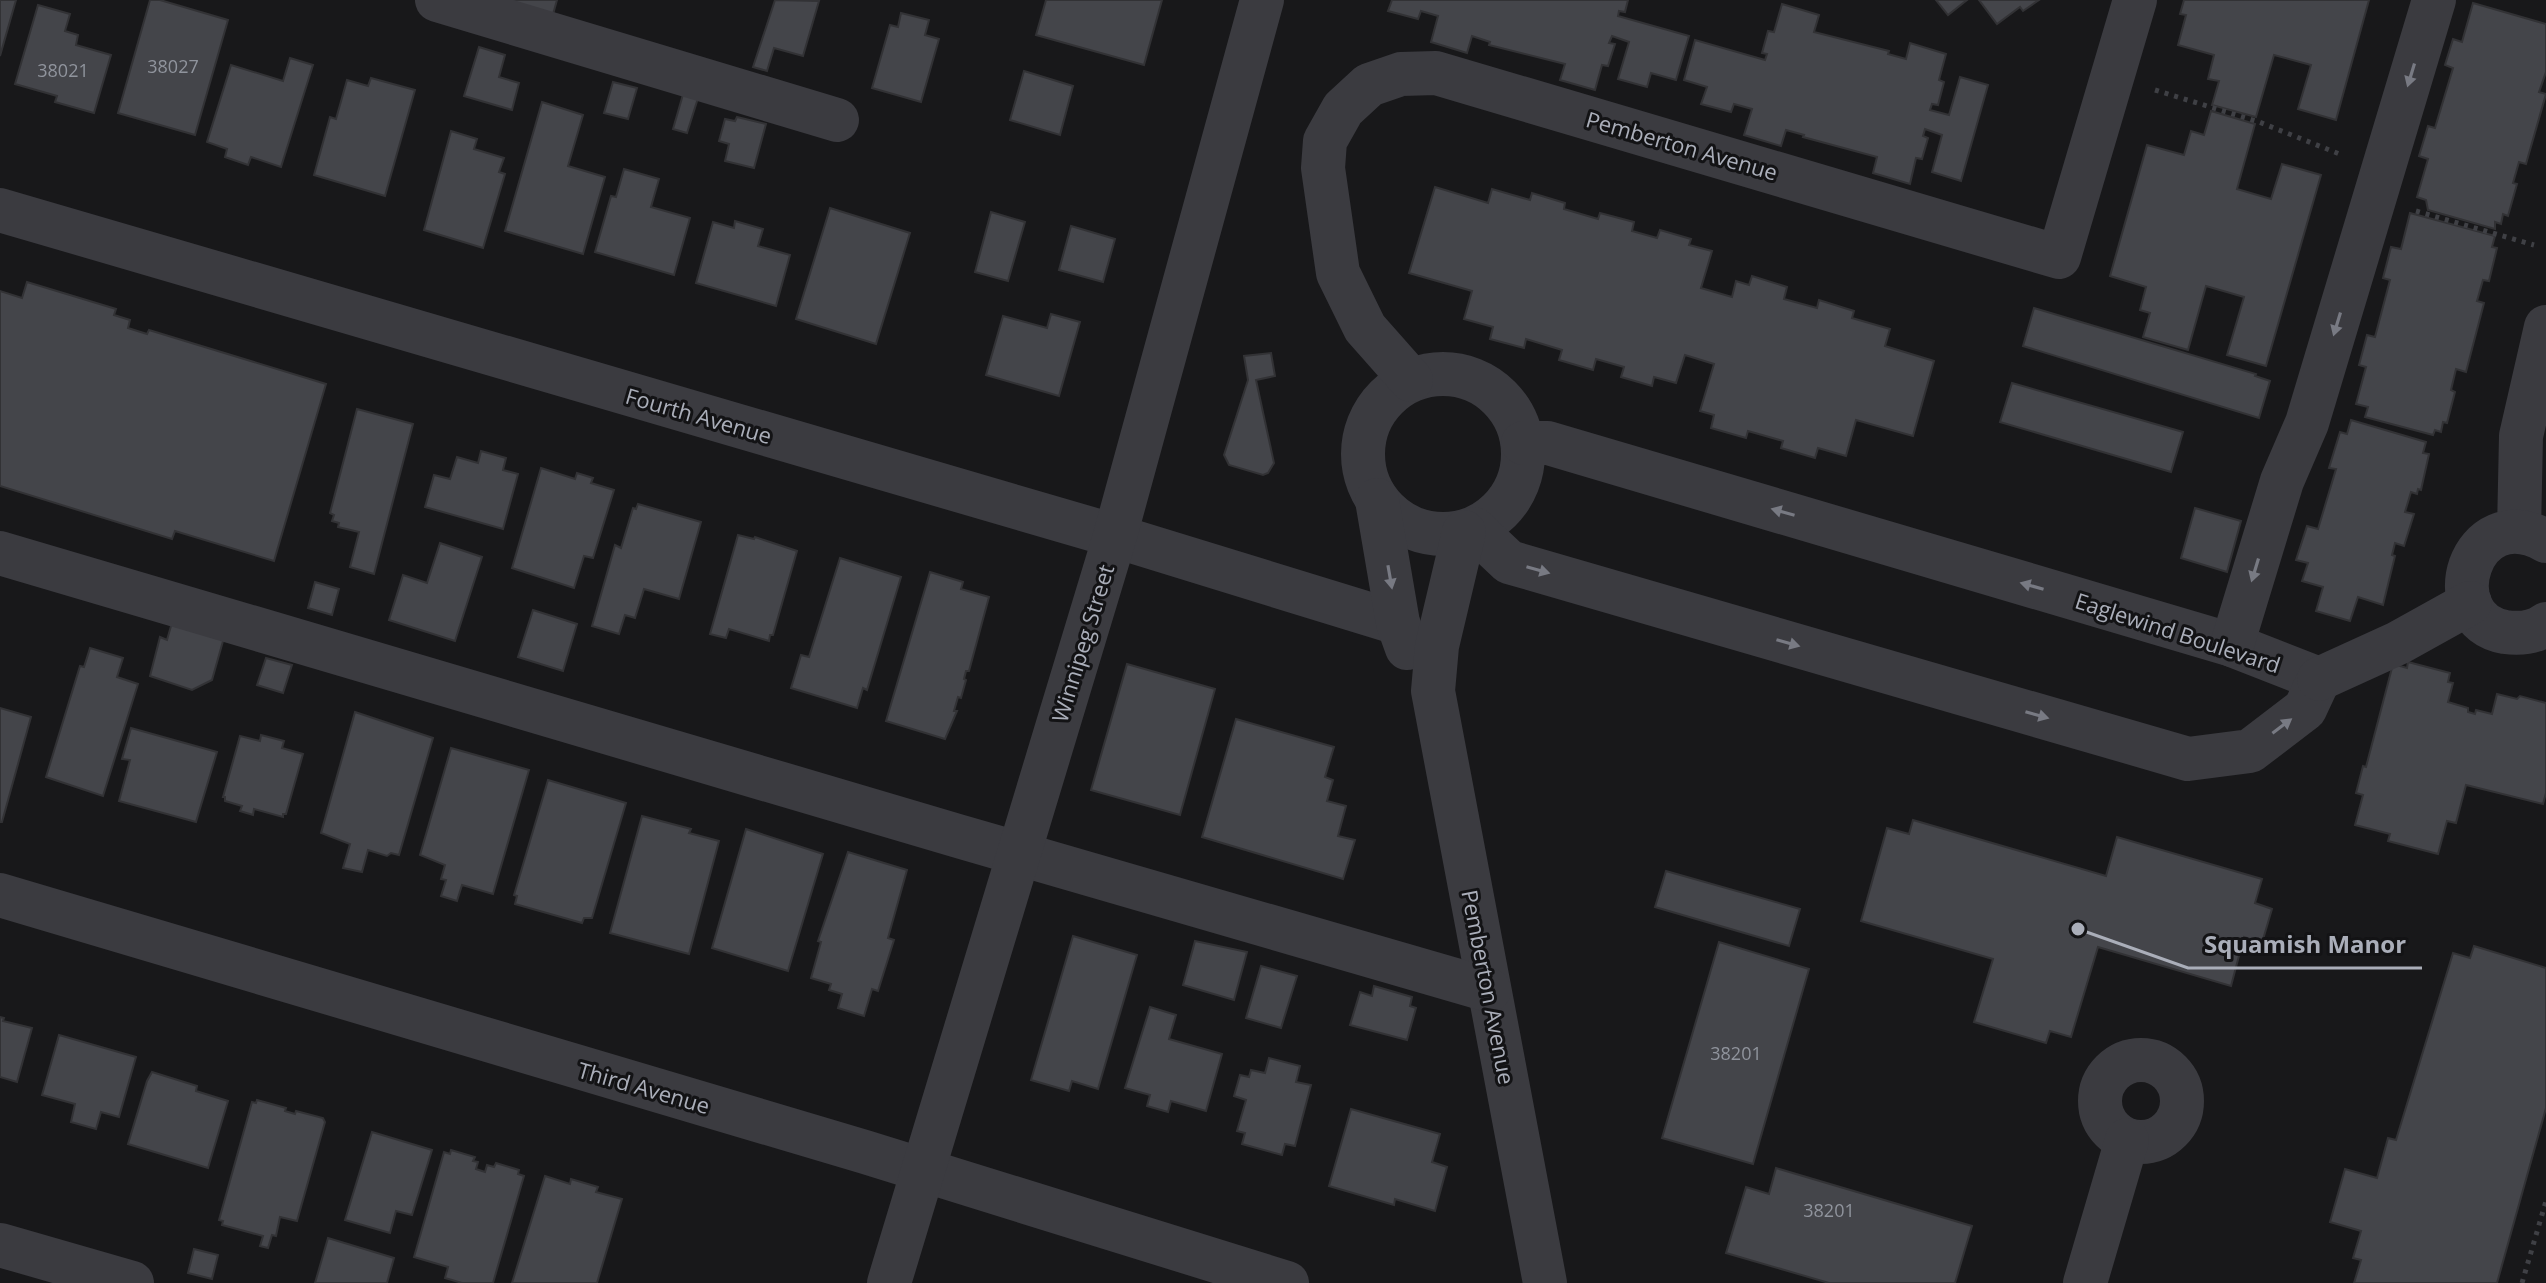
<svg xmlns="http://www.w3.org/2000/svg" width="2546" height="1283" font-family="'Open Sans',sans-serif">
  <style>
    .building { fill: #44454a; stroke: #323235; stroke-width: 2 }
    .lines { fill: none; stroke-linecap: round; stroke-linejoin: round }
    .path { stroke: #3f4045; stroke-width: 5; stroke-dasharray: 4 6; stroke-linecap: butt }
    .minor { stroke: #3b3b40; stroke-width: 44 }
    .oneway { fill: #787a83 }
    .labels { text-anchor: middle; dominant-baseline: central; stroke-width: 6; stroke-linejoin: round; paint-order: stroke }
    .number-label { font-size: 18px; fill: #90949d }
    .street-label { font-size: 22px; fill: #aaaeb9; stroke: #131315 }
    .leader { fill: none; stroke: #aaaeb9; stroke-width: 3 }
    .callout-dot { fill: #aaaeb9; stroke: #131315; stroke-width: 3 }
    .callout-label { font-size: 24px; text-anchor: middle; font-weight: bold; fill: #aaaeb9; stroke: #131315; stroke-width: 6; stroke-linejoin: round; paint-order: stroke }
  </style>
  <rect width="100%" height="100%" fill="#18181a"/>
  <g class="building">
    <polygon points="0,0 16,0 0,56"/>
    <polygon points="150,0 160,0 228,20 195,135 118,113"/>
    <polygon points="500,0 557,0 552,18"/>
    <polygon points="775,0 819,1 803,56 774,48 767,71 753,67"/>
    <polygon points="1046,0 1162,0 1144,65 1036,35"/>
    <polygon points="1392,0 1628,0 1625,12 1619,11 1618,16 1689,36 1676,80 1651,73 1647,87 1618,79 1629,42 1612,36 1609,43 1615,44 1608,66 1602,65 1595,90 1560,80 1565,64 1489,45 1490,42 1472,36 1467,53 1431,42 1438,16 1421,11 1418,19 1388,11"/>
    <polygon points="1936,0 1967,0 1948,15"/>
    <polygon points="1979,0 2039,0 2023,11 2020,7 1997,24"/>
    <polygon points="2184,0 2369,0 2336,120 2298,109 2311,65 2274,55 2256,117 2212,105 2219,81 2208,79 2214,55 2178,45 2186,15 2180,14"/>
    <polygon points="2473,3 2546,24 2546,72 2539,92 2546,94 2526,164 2519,162 2513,183 2517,184 2508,216 2503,214 2501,224 2495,222 2495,229 2428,210 2426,200 2417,197 2428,159 2419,156 2428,126 2435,128 2453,68 2445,65 2453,39 2462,42"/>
    <polygon points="1782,4 1819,15 1814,32 1889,51 1888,54 1906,59 1910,43 1946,54 1939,80 1944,82 1938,105 1932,104 1930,110 1949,115 1960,77 1988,85 1961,181 1932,172 1942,135 1925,129 1923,136 1928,138 1922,159 1916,158 1910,184 1873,173 1877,157 1803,137 1804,135 1786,130 1781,146 1744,135 1752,109 1734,104 1731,112 1701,104 1707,87 1684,80 1695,40 1765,60 1767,54 1762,53 1768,31 1774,32"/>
    <polygon points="38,5 70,14 65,31 78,35 76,45 111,55 94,113 55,102 57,96 15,84"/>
    <polygon points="901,13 929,20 925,35 939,39 921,102 872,88 890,25 898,27"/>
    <polygon points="479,47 505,55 499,77 519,83 512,110 464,96"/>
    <polygon points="290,58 313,65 281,167 251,157 248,165 225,157 227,149 207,142 231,65 283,81"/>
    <polygon points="1024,71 1073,86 1060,135 1010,120"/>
    <polygon points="371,78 415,90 385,196 314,175 330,117 336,119 347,80 368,86"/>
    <polygon points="613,82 637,88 628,119 604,113"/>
    <polygon points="684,91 699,95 687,133 673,129"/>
    <polygon points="542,102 583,115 568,166 605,177 583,254 505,231"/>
    <polygon points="2211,111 2255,124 2237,189 2271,199 2282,164 2321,175 2266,366 2227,355 2244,297 2206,286 2188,350 2143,337 2150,313 2140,310 2146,287 2110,276 2147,145 2184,155 2191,131 2204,135"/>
    <polygon points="737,117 766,124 754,168 725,161 729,144 719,141 725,119 735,121"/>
    <polygon points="451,131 477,139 474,149 504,158 499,172 505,174 483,248 424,230"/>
    <polygon points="624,169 659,179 651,207 690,218 674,275 595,252 611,196 616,197"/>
    <polygon points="1435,187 1488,203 1492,189 1530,200 1532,193 1565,203 1564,209 1598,219 1600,213 1634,222 1632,231 1657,238 1660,230 1691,239 1689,245 1712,251 1701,288 1732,297 1736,281 1749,285 1752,276 1787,287 1784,299 1817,308 1819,300 1854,311 1852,318 1890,329 1885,346 1934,361 1913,436 1856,420 1846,456 1818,448 1815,458 1781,448 1783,441 1748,431 1746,438 1711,428 1714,415 1700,411 1714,364 1685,355 1676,383 1654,377 1652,386 1621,377 1624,367 1596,359 1593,370 1559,360 1562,350 1526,339 1524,348 1490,339 1493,327 1464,319 1472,291 1409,273"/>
    <polygon points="830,208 910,233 876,344 796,319"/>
    <polygon points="991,212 1025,222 1008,281 975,272"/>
    <polygon points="2410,213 2495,236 2492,247 2497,248 2489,281 2483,280 2477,301 2484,303 2466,372 2456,369 2451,390 2455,392 2447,423 2443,422 2441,432 2435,430 2433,435 2365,417 2368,407 2356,404 2366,367 2359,365 2367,335 2375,337 2390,280 2383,278 2391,247 2401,249"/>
    <polygon points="735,221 763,229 758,246 790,255 776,306 696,283 713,222 734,228"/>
    <polygon points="1071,226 1115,239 1103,282 1059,270"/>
    <polygon points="27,282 116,309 114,315 130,320 128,328 147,334 149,330 326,384 274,561 175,531 172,539 0,486 0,291 22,298"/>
    <polygon points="2034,308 2256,374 2255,376 2270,381 2259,418 2023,346"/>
    <polygon points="1051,314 1080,322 1059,396 986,375 1003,316 1047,328"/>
    <polygon points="1271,353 1275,376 1256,380 1274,463 1268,473 1263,475 1229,465 1224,455 1248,380 1244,356"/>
    <polygon points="2012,383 2183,432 2171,472 2000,422"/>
    <polygon points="357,409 413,424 374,574 350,567 359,532 338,527 339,523 332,521 334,515 330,513"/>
    <polygon points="2351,420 2426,442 2423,453 2429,454 2421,490 2418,489 2417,494 2411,492 2405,512 2414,514 2404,546 2395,543 2392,555 2395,556 2383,605 2358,597 2350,621 2316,611 2323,587 2302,581 2308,563 2296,560 2307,526 2318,529 2336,469 2329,468 2340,432 2347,434"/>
    <polygon points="481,451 506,458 503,470 518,474 503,529 425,507 434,475 450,479 457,457 478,463"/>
    <polygon points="541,468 575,479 577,473 593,478 591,483 614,490 593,558 584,556 574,588 512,568"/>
    <polygon points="638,504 701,522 679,599 644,589 635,618 625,615 619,634 592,626 615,545 621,548 633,508 636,509"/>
    <polygon points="2195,508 2241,521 2227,572 2181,558"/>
    <polygon points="738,535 754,539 755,537 797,551 773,635 770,635 769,641 729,629 726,638 710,634"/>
    <polygon points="440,543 482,557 455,641 389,620 403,575 427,583"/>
    <polygon points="840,558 901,577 867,690 863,688 857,708 791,688 801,655 809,657"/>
    <polygon points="930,572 963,582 961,589 989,597 969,671 966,671 964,679 966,680 961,698 958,697 954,711 957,711 945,739 886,721"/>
    <polygon points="315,582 339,589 332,615 308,608"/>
    <polygon points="533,610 577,624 563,671 518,657"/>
    <polygon points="173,619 225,634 212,680 192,690 150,676 160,637 167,640"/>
    <polygon points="90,648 123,658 117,677 138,684 103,796 46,777 80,666 84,667"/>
    <polygon points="266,658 292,665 283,693 257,685"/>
    <polygon points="2408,662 2450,673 2448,682 2453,683 2448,702 2468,708 2468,712 2475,714 2476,710 2492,714 2497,694 2517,699 2520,696 2546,703 2546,793 2543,804 2466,785 2456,823 2447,821 2438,854 2388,841 2390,834 2355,825 2363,795 2356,793 2363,766 2366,767 2393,664 2407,668"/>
    <polygon points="1127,664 1215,689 1180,815 1091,790"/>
    <polygon points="0,708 31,717 2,822 0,822"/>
    <polygon points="355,712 433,738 399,855 391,853 387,856 368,850 362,872 343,868 350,844 321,833"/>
    <polygon points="1236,719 1334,747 1325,777 1333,780 1327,801 1346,806 1338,836 1355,840 1343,879 1202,837"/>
    <polygon points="131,728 217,752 196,822 119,801 130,760 122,759"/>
    <polygon points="261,735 284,741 282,748 303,754 286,814 283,814 283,817 254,809 253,815 240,811 242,806 225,801 225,797 223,797 240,736 260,741"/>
    <polygon points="451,748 529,770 493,894 462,885 457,901 441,896 446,880 441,879 445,865 420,855"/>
    <polygon points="548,780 626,803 592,918 584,918 582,923 515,904 517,896 514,895"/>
    <polygon points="642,816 691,829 689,833 719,841 689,954 610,933"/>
    <polygon points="1913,820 2106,876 2117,837 2262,879 2255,903 2272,909 2262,943 2244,937 2231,986 2098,947 2071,1037 2050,1031 2046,1043 1974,1022 1993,959 1861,921 1887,828 1909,834"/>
    <polygon points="746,829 823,854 788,971 712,948"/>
    <polygon points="848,852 907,870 888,938 894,940 878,991 872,989 864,1016 838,1008 842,994 829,990 831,984 811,978 821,942 818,941"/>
    <polygon points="1666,871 1800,909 1789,946 1655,907"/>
    <polygon points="1073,936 1137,955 1098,1089 1072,1081 1069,1091 1031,1080"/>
    <polygon points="1195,941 1247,952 1234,1000 1183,985"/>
    <polygon points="1719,942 1809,969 1753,1164 1662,1138"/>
    <polygon points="2474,946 2546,968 2546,1108 2497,1283 2354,1283 2361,1260 2353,1258 2361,1231 2330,1222 2345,1169 2377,1178 2388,1138 2396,1140 2453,953 2470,958"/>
    <polygon points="1261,966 1297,976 1281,1028 1246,1018"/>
    <polygon points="1374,986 1412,997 1410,1006 1416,1008 1407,1040 1350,1025 1360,992 1372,996"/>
    <polygon points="1150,1007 1176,1015 1169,1039 1222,1054 1206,1111 1171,1101 1168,1112 1147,1106 1150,1095 1125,1088"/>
    <polygon points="0,1017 4,1018 3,1021 32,1028 17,1082 0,1077"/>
    <polygon points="59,1035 136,1057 119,1117 101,1112 96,1129 71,1122 75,1104 42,1095"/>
    <polygon points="1269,1058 1300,1066 1296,1082 1311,1085 1295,1146 1285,1144 1282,1155 1242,1144 1245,1133 1237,1131 1246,1100 1234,1096 1240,1075 1249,1077 1251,1070 1265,1073"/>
    <polygon points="152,1072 197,1086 196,1091 228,1101 208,1168 128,1144 147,1081"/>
    <polygon points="257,1100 286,1108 285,1111 295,1114 296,1111 323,1118 325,1122 297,1221 280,1217 276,1236 272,1235 268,1248 260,1246 263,1236 222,1225 223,1221 219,1220 252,1102 256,1103"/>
    <polygon points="1351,1109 1440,1134 1432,1162 1447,1167 1435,1211 1395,1199 1394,1205 1329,1186"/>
    <polygon points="372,1132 432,1150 412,1215 396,1211 390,1233 345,1220"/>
    <polygon points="451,1150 475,1157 473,1161 478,1162 476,1169 485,1172 487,1165 494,1167 496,1163 519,1170 518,1174 524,1176 493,1283 462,1283 445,1278 448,1267 414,1257 444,1152 450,1154"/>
    <polygon points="1776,1168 1972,1226 1955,1283 1829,1283 1726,1253 1746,1187 1769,1194"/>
    <polygon points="545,1176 570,1184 571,1179 598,1187 596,1192 622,1199 597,1283 512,1283"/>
    <polygon points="328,1238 394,1258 387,1283 315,1283"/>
    <polygon points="194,1249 218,1255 212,1279 188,1273"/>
  </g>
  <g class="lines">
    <g class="path">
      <polyline points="2155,90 2259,122 2342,155"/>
      <polyline points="2416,211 2534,245"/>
      <polyline points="2522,1283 2546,1201"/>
    </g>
    <g class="minor">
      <polyline points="437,0 837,120"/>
      <polyline points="0,210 1115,536 1398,623"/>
      <circle cx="1443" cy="454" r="80"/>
      <polyline points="1411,380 1365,328 1338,273 1323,168 1325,141 1343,109 1369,85 1401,74 1436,73 2059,257 2135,0"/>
      <polyline points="1523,443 1548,443 2232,645 2319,679"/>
      <polyline points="1377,500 1398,623 1407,648"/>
      <polyline points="1474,529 1509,562 2188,759 2250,751 2305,709 2319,679"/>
      <polyline points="2519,531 2521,436 2546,327"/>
      <polyline points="1464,532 1437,646 1433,691 1545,1283"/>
      <path d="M2546 541C2469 498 2435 620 2505 632 2520 634 2534 633 2546 624"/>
      <polyline points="0,553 958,836 1489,990"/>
      <polyline points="2232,645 2282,481 2307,423 2434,0"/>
      <polyline points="2319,679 2398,643 2470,603"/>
      <polyline points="0,895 865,1152 1287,1283"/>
      <circle cx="2141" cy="1101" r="41"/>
      <polyline points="0,1245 132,1283"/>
      <polyline points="889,1283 1115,536 1262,0"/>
      <polyline points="2085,1283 2127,1140"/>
    </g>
  </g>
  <defs><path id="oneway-solid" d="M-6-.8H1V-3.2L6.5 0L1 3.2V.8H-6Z" transform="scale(2)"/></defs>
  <g class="oneway">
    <use href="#oneway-solid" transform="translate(2411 75) rotate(107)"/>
    <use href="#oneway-solid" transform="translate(2337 324) rotate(107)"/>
    <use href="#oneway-solid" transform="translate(1783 512) rotate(-164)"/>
    <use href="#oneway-solid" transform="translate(1538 570) rotate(16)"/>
    <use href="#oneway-solid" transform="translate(2255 570) rotate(107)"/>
    <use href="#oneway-solid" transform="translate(1390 577) rotate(80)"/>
    <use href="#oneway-solid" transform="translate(2032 586) rotate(-164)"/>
    <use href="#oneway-solid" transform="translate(1788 643) rotate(16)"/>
    <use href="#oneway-solid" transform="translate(2037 715) rotate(16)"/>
    <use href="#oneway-solid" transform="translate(2282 726) rotate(-37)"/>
  </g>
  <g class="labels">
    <g class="number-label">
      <text x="173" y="66">38027</text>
      <text x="63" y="70">38021</text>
      <text x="1736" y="1053">38201</text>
      <text x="1829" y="1210">38201</text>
    </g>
    <g class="street-label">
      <text transform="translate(1682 145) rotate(16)">Pemberton Avenue</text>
      <text transform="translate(699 415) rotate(16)">Fourth Avenue</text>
      <text transform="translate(2178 632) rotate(18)">Eaglewind Boulevard</text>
      <text transform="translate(1082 643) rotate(-73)">Winnipeg Street</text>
      <text transform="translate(1489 987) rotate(79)">Pemberton Avenue</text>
      <text transform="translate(644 1087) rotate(16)">Third Avenue</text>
    </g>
  </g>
  <path class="leader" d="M2078 929L2188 968H2422"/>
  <circle class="callout-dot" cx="2078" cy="929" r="8"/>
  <g class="callout-label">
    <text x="2305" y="953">Squamish Manor</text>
  </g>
</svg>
